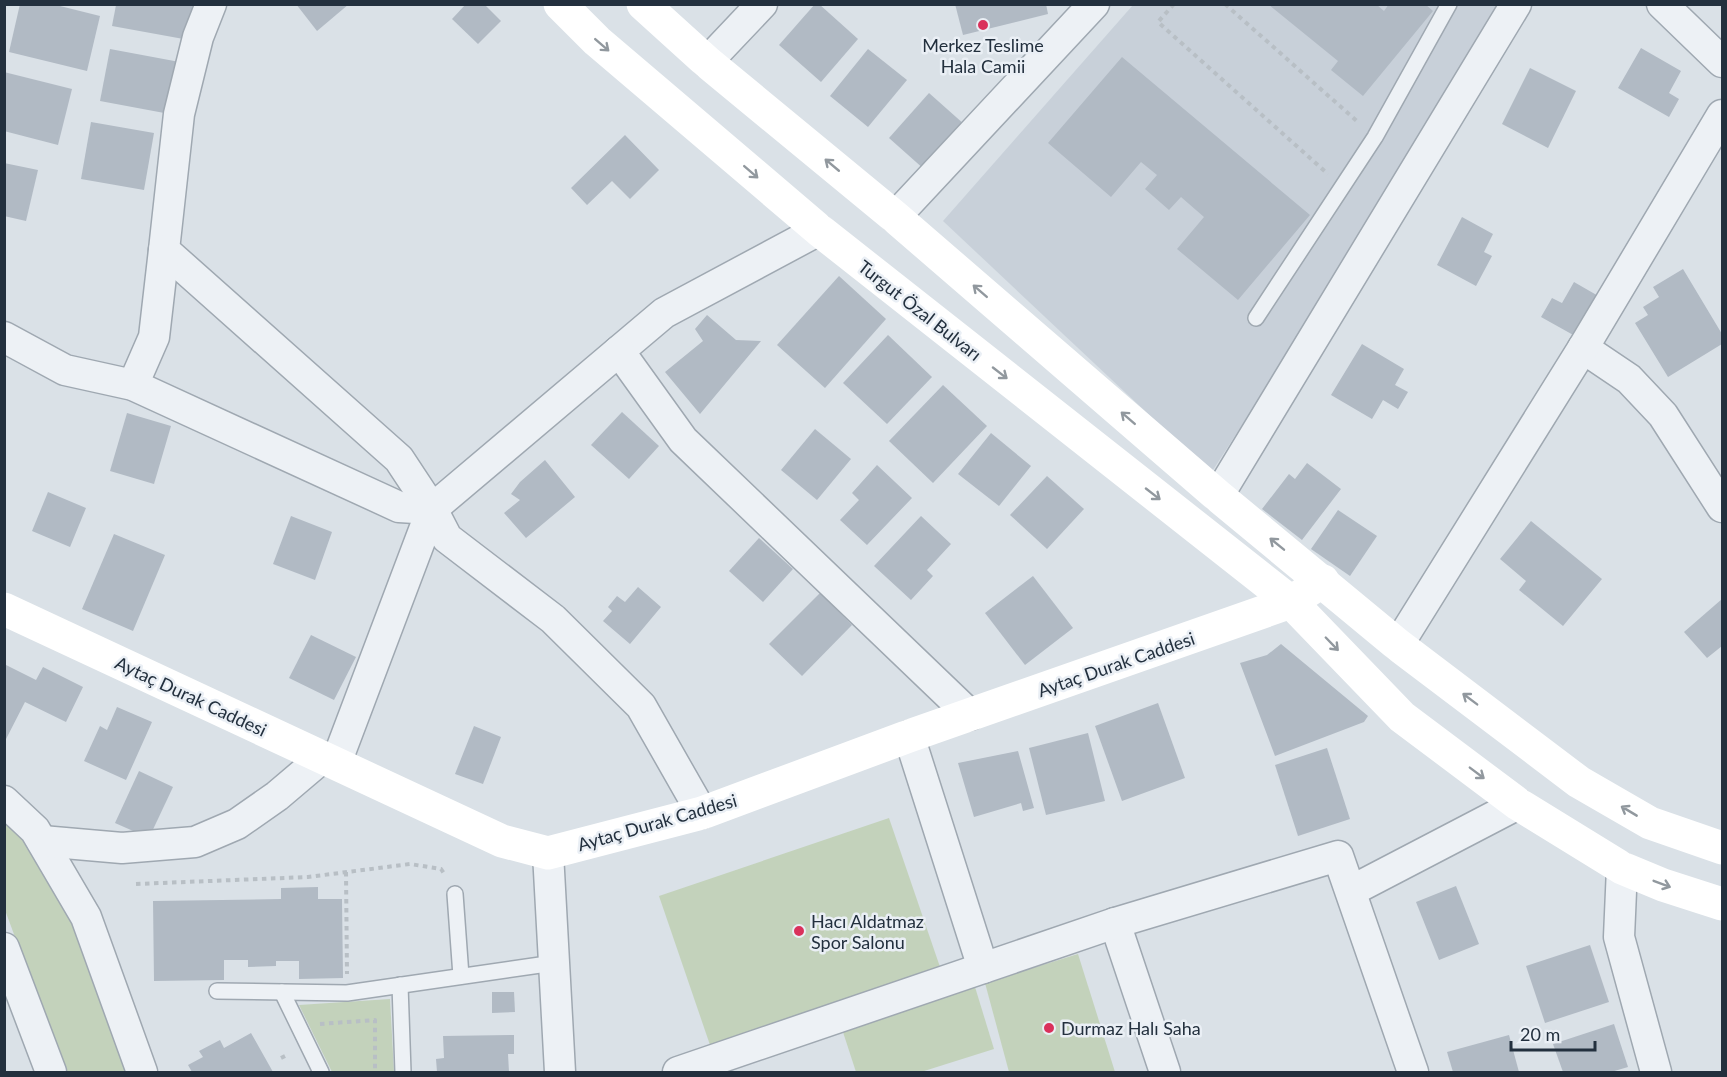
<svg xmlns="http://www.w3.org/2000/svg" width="1727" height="1077" font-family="Lato,sans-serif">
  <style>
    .built { fill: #c8d0d9 }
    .green { fill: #c3d2bb }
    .building { fill: #b1bac4 }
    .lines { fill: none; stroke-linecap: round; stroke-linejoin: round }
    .lane-casing { stroke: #9fa8b1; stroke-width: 18 }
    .street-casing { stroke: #9fa8b1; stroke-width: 33 }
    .path { stroke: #b8bfc5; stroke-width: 4; stroke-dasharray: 4.5 4.5; stroke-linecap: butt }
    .lane { stroke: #edf1f5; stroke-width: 15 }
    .street { stroke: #edf1f5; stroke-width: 30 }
    .secondary { stroke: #fff; stroke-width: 33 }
    .oneway { stroke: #91989e }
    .poi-dot { fill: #da315b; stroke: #eaeff5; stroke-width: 2 }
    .labels { text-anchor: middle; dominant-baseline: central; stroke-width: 5; stroke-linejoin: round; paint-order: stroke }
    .poi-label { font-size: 18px; fill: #23303e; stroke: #eaeff5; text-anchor: start }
    .street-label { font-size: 18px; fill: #23303e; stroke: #eaeff5 }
  </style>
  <rect width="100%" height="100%" fill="#dae1e7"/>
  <polygon class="built" points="1133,5 1514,5 1211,473 943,221"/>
  <g class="green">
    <polygon points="5,816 13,824 75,913 133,1072 62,1072 32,983 5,910"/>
    <polygon points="889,818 940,967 710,1045 659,896"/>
    <polygon points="1078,954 1115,1072 1009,1072 985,983"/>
    <polygon points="975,987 994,1049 921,1072 856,1072 842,1029"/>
    <polygon points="390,999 394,1072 332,1072 299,1005"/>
  </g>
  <g class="building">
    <polygon points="20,4 52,4 100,16 87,71 9,52"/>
    <polygon points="296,4 349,4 317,31"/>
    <polygon points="466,4 484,4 501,21 478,44 452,19"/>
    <polygon points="815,4 819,4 858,39 821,82 779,45"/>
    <polygon points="955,4 1046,4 1048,14 963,35"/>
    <polygon points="1268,4 1376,4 1384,11 1389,4 1425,4 1433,11 1363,96 1331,70 1338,61"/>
    <polygon points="116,5 196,5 189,40 112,26"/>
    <polygon points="1641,48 1681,71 1669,93 1679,99 1669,117 1618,88"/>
    <polygon points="110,49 185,63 175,115 100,101"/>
    <polygon points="868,49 907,80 868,127 830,96"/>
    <polygon points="1122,57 1310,215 1238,300 1177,249 1204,217 1181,197 1169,210 1145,189 1157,175 1141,162 1111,197 1048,143"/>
    <polygon points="1530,68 1576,91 1548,148 1502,124"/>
    <polygon points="4,72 72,89 58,145 4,131"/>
    <polygon points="929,93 965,125 925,170 889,138"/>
    <polygon points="91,122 154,133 144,190 81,179"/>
    <polygon points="625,135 659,170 630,199 612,181 587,205 571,188"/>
    <polygon points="4,163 38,170 26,221 4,216"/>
    <polygon points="1462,217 1493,234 1484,252 1492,256 1476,286 1437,265"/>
    <polygon points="1683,269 1722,334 1722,344 1668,377 1635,323 1648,315 1643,307 1659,297 1653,287"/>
    <polygon points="839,276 886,319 825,388 777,345"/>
    <polygon points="1574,282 1607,301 1584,341 1541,317 1552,298 1562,303"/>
    <polygon points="707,315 736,340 761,341 700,414 665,372 703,341 695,329"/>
    <polygon points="888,335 932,377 887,424 843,383"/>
    <polygon points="1362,344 1404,369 1395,385 1408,392 1398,409 1383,400 1372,419 1331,395"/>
    <polygon points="943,385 987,426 933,483 889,441"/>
    <polygon points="622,412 659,446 629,479 591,445"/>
    <polygon points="127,413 171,426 154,484 110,471"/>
    <polygon points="815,429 851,459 817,500 781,470"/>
    <polygon points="991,433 1031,466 999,506 958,474"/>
    <polygon points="545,460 575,497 526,538 504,513 520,500 511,494 520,482"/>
    <polygon points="1307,463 1341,489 1302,540 1262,509 1289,474 1295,479"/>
    <polygon points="877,465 912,498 867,545 840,520 859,500 852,493"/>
    <polygon points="1047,476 1084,509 1047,549 1010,515"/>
    <polygon points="48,492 86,508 70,547 32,531"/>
    <polygon points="1338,510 1377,536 1350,576 1311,549"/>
    <polygon points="291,516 332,532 315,580 273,564"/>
    <polygon points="921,516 951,544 927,570 933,576 911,600 874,566"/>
    <polygon points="1531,521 1602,579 1563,626 1519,590 1526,581 1500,559"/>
    <polygon points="114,534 165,555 133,631 82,609"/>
    <polygon points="759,538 793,569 763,602 729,571"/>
    <polygon points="1033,576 1073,628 1025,665 985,613"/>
    <polygon points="638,587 661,607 630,644 603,621 612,611 608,607 617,596 625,602"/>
    <polygon points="820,593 852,625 802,676 769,644"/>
    <polygon points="1722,599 1722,646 1707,658 1684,632"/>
    <polygon points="311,635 356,657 334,700 289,678"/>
    <polygon points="1281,644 1368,716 1364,722 1275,756 1240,663 1267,655"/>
    <polygon points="4,664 36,680 43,667 83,687 66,722 25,702 4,743"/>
    <polygon points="1158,703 1185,778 1122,801 1095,726"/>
    <polygon points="117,707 152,722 126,780 84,761 100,726 107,730"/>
    <polygon points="474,726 501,737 483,784 455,774"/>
    <polygon points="1088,733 1105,801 1046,815 1029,748"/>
    <polygon points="1327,748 1350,819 1298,836 1275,765"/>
    <polygon points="1018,751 1034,808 1023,811 1021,803 974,817 958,763"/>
    <polygon points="139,771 173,787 149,838 115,823"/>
    <polygon points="1456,886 1479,944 1439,960 1416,902"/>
    <polygon points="318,887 318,899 342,899 343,978 299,979 299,961 276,961 276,966 248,967 248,960 224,960 224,980 154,981 153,901 281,899 281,888"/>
    <polygon points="1590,945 1609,1002 1545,1023 1526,966"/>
    <polygon points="492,992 514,992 515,1012 492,1013"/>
    <polygon points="1614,1024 1628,1067 1611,1072 1563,1072 1553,1044"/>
    <polygon points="251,1033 273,1072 192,1072 188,1065 203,1057 199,1051 220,1040 224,1048"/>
    <polygon points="514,1035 514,1054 508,1054 509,1072 437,1072 436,1059 444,1058 443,1036"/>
    <polygon points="1509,1035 1519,1072 1453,1072 1447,1052"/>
  </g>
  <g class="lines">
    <defs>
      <g id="lane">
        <polyline points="1256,318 1375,137 1449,4"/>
        <polyline points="455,894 461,976"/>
        <polyline points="400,985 403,1072"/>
        <polyline points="217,991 347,993 554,963"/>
        <polyline points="282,992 321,1072"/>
      </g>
      <g id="street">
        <polyline points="211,4 198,37 179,114 164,250 399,459 432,509 447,538 553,619 641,706 702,813"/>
        <polyline points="1662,4 1722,62"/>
        <polyline points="707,62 762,4"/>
        <polyline points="895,217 1094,4"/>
        <polyline points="819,230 664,313 619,351 683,440 970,715"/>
        <polyline points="4,337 65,370 133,385 399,507 432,509"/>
        <polyline points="1583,348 1629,379 1663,415 1722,507"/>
        <polyline points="133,385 154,337 164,250"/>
        <polyline points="1218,496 1516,4"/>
        <polyline points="1398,645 1583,348 1722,115"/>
        <polyline points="909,736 983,968"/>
        <polyline points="336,763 432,509 619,351"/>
        <polyline points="4,801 35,830 86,917 142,1072"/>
        <polyline points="42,841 122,848 195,842 237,824 277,796 323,757"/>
        <polyline points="548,853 560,1072"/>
        <polyline points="1622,868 1619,937 1656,1072"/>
        <polyline points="1351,891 1518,804"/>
        <polyline points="1115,923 1165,1072"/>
        <polyline points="4,948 51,1072"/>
        <polyline points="678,1072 1115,923 1338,856 1413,1072"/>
      </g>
    </defs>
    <use href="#lane" class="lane-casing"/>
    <use href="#street" class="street-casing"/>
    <g class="path">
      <polyline points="1174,4 1158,22 1328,174"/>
      <polyline points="1225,4 1359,123"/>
      <polyline points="346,872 347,974"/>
      <polyline points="136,884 308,877 410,864 441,869 445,875"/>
      <polyline points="320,1024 375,1020 375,1072"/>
      <polyline points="281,1058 289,1054"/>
    </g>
    <use href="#lane" class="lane"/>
    <use href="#street" class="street"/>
    <g class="secondary">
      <polyline points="560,4 597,41 819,230 1291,602 1402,717 1518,804 1622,868 1663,885 1722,904"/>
      <polyline points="643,4 707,62 895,217 1218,496 1398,645 1579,782 1650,823 1722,848"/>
      <polyline points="4,609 502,841 548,853 702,813 909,736 1291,602 1323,581"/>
    </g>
  </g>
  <defs><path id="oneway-shaft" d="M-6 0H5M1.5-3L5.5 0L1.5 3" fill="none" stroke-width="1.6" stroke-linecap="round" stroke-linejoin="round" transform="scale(1.5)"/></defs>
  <g class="oneway">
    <use href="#oneway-shaft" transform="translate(602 45) rotate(41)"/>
    <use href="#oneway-shaft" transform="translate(832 165) rotate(-140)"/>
    <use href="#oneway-shaft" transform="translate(751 172) rotate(41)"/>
    <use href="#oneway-shaft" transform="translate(980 291) rotate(-139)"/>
    <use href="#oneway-shaft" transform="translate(1000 373) rotate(38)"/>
    <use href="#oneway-shaft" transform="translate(1128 418) rotate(-139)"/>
    <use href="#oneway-shaft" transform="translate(1153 494) rotate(38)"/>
    <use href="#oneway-shaft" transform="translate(1277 544) rotate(-141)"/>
    <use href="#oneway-shaft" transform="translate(1332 644) rotate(46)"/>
    <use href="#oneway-shaft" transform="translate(1470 699) rotate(-143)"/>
    <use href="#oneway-shaft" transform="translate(1477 773) rotate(37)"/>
    <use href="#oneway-shaft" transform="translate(1629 811) rotate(-149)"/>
    <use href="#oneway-shaft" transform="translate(1662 884) rotate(21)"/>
  </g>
  <g class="poi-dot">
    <circle cx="983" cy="25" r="6"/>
    <circle cx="799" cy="931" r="6"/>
    <circle cx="1049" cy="1028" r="6"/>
  </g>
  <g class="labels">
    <g class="poi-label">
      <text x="983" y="45" text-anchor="middle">Merkez Teslime<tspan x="983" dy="21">Hala Camii</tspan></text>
      <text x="811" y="921">Hacı Aldatmaz<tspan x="811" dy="21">Spor Salonu</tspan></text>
      <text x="1061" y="1028">Durmaz Halı Saha</text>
    </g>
    <g class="street-label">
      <text transform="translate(920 310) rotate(38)">Turgut Özal Bulvarı</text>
      <text transform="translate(1116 664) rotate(-19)">Aytaç Durak Caddesi</text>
      <text transform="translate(191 696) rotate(25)">Aytaç Durak Caddesi</text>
      <text transform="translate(657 822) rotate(-16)">Aytaç Durak Caddesi</text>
    </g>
  </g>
  <rect width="1727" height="1077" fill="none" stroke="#23303e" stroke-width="12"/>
  <path d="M1511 1041v9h84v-9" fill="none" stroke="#23303e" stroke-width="3"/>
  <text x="1520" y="1041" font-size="18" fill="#23303e" stroke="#eaeff5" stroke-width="4.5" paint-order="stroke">20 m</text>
</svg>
